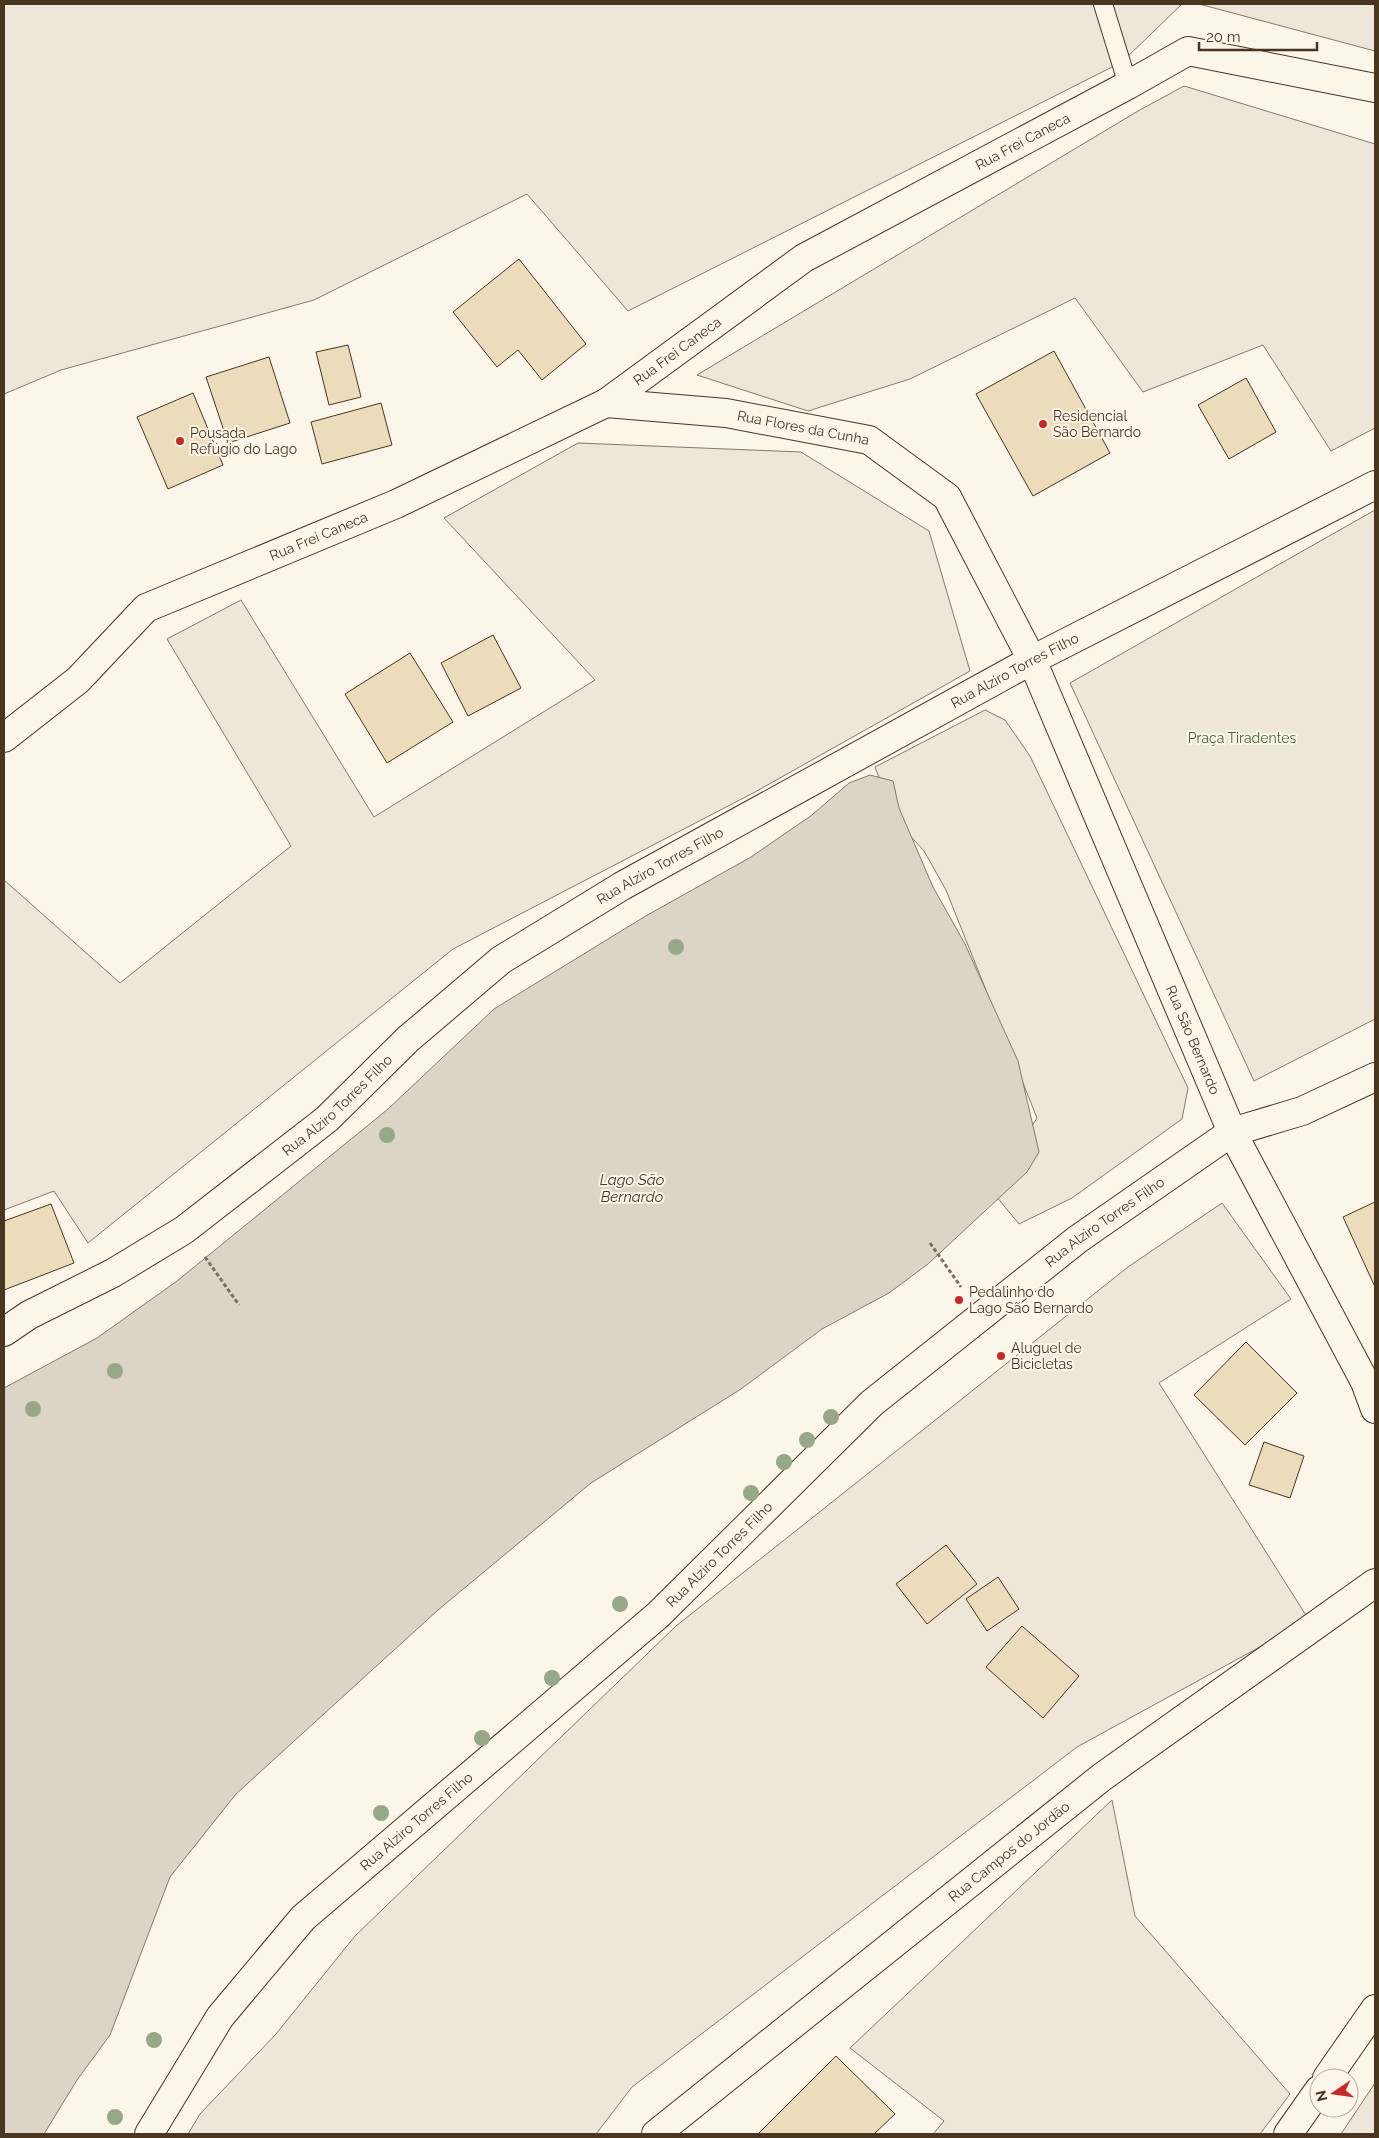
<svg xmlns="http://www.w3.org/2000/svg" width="1379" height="2138" font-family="Raleway,sans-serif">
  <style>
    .green { fill: #ede6d9; stroke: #887966 }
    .water { fill: #dcd4c6; stroke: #887966 }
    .building { fill: #ecdcbc; stroke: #4a3520 }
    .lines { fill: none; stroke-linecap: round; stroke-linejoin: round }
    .lane-casing { stroke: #4a3520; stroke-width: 20 }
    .street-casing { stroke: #4a3520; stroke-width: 30 }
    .path { stroke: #7f6f5c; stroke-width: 3; stroke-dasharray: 4 2.5; stroke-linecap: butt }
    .lane { stroke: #fbf6e9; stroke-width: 18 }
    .street { stroke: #fbf6e9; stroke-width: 28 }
    .tree { fill: #96a887 }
    .poi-dot { fill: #c62828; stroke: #fbf6e9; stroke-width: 2 }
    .labels { text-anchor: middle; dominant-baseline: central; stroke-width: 4; stroke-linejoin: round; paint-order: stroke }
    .street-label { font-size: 14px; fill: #4a3520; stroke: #fbf6e9 }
    .poi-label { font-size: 14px; fill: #4a3520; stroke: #fbf6e9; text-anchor: start }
    .park-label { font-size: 14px; fill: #436837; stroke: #fbf6e9 }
    .water-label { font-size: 15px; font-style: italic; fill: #4a3520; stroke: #fbf6e9 }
  </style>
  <rect width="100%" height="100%" fill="#fbf6e9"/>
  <g class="green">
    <polygon points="4,4 1182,4 1122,62 628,311 527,194 314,300 61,370 4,394"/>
    <polygon points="1199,4 1375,4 1375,51"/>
    <polygon points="1184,86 1375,144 1375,428 1331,451 1263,345 1143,392 1075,298 910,379 808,411 697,375 1138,111"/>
    <polygon points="578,443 801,452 929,531 970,671 755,792 453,949 88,1243 54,1191 4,1210 4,880 120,983 291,846 167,639 241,600 374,817 595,680 444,518"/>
    <polygon points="1375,510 1375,1019 1254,1081 1070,683"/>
    <polygon points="985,710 1005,720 1030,756 1188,1088 1182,1119 1072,1198 1019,1224 991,1190 1037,1118 946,890 924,851 895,819 875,767"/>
    <polygon points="1222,1203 1291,1299 1159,1383 1309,1620 1077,1747 632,2087 596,2134 188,2134 200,2114 276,2034 355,1936 676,1626 1128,1267"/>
    <polygon points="1112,1800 1135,1916 1290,2094 1260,2134 933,2134 944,2121 850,2048"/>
    <polygon points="1375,2083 1375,2134 1341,2134"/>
  </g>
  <polygon class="water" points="870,775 893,781 899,808 933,887 965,944 1018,1061 1039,1152 1027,1172 928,1264 889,1293 822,1329 741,1389 591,1483 438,1610 236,1794 170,1877 110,2035 77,2080 44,2134 4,2134 4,1388 97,1338 177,1281 388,1109 494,1009 644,917 751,857 812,815 849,783"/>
  <g class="building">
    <polygon points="519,259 586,344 542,380 518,350 497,367 453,312"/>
    <polygon points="348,345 361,397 329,405 316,352"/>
    <polygon points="1054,351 1110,453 1033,496 976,394"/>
    <polygon points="269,357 290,423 228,443 206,377"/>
    <polygon points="1246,378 1276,432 1229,459 1198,405"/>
    <polygon points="193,393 223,465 168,489 137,417"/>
    <polygon points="381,403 392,445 322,464 311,422"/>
    <polygon points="493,635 521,688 468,716 441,663"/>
    <polygon points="410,653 453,722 387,763 345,694"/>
    <polygon points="1375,1202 1375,1287 1343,1217"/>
    <polygon points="51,1204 74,1263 4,1290 4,1221"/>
    <polygon points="1246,1342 1297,1393 1245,1445 1194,1395"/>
    <polygon points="1264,1442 1304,1456 1290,1498 1249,1485"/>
    <polygon points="946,1545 977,1584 927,1624 896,1584"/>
    <polygon points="998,1577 1019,1609 987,1631 966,1599"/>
    <polygon points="1022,1626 1079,1676 1043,1718 986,1667"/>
    <polygon points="836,2056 895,2114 874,2134 758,2134"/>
  </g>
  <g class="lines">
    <defs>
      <polyline id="lane" points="1103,4 1128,85"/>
      <g id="street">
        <path id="s1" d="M606 403 726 413 869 440 947 497 1032 660 1232 1132 1365 1382 1375 1409"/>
        <path id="s2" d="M4 738 78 680 146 608 396 504 606 403 804 258 1128 85 1188 51 1375 88"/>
        <path id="s3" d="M4 1332 29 1315 113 1273 184 1230 327 1119 408 1039 501 960 622 886 1032 660 1375 485"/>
        <polyline points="1327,2078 1375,2009"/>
        <path id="s4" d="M149 2134 220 2017 303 1918 658 1615 872 1403 1078 1239 1232 1132 1302 1111 1375 1077"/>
        <path id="s5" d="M656 2134 1102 1777 1375 1583"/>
        <polyline points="1288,2134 1319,2090"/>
      </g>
    </defs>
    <use href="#lane" class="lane-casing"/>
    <use href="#street" class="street-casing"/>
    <g class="path">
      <polyline points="930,1243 961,1287"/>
      <polyline points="205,1257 239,1305"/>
    </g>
    <use href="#lane" class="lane"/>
    <use href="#street" class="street"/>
  </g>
  <g class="tree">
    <circle cx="676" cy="947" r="8"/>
    <circle cx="387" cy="1135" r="8"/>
    <circle cx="115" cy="1371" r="8"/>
    <circle cx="33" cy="1409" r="8"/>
    <circle cx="831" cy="1417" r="8"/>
    <circle cx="807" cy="1440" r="8"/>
    <circle cx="784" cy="1462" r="8"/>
    <circle cx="751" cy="1493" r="8"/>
    <circle cx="620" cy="1604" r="8"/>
    <circle cx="552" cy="1678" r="8"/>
    <circle cx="482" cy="1738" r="8"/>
    <circle cx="381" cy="1813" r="8"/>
    <circle cx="154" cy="2040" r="8"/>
    <circle cx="115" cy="2117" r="8"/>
  </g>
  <g class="poi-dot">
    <circle cx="1043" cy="424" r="5"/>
    <circle cx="180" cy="441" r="5"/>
    <circle cx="959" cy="1300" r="5"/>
    <circle cx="1001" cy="1356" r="5"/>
  </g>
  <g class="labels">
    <g class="street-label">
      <text stroke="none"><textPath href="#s2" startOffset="1190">Rua Frei Caneca</textPath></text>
      <text stroke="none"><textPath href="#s2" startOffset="785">Rua Frei Caneca</textPath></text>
      <text stroke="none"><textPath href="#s1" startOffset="199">Rua Flores da Cunha</textPath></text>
      <text stroke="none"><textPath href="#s2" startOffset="380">Rua Frei Caneca</textPath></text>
      <text stroke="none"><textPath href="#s3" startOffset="1214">Rua Alziro Torres Filho</textPath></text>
      <text stroke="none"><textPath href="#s3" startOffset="809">Rua Alziro Torres Filho</textPath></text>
      <text stroke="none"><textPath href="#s1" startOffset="959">Rua São Bernardo</textPath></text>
      <text stroke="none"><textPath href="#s3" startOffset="405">Rua Alziro Torres Filho</textPath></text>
      <text stroke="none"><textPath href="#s4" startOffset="1329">Rua Alziro Torres Filho</textPath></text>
      <text stroke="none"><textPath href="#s4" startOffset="819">Rua Alziro Torres Filho</textPath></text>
      <text stroke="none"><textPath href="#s4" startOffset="415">Rua Alziro Torres Filho</textPath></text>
      <text stroke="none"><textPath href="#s5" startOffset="452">Rua Campos do Jordão</textPath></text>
    </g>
    <g class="poi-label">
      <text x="1053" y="416">Residencial<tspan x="1053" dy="16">São Bernardo</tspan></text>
      <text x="190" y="433">Pousada<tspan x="190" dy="16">Refúgio do Lago</tspan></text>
      <text x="969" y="1292">Pedalinho do<tspan x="969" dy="16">Lago São Bernardo</tspan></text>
      <text x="1011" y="1348">Aluguel de<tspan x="1011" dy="16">Bicicletas</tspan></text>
    </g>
    <g class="park-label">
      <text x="1242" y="738">Praça Tiradentes</text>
    </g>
    <g class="water-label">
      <text x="632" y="1180">Lago São<tspan x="632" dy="17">Bernardo</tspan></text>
    </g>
  </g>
  <rect width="1379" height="2138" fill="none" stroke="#4a3520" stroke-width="10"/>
  <g transform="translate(1334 2093) rotate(257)"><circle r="24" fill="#fbf6e9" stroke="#b4a999"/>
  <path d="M0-4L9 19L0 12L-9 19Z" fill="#c62828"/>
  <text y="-8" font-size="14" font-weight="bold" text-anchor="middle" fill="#4a3520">N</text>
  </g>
  <path d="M1199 42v8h118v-8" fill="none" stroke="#4a3520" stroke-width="2.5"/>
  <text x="1206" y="42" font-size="15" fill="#4a3520" stroke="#fbf6e9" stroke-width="4" paint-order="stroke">20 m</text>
</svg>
